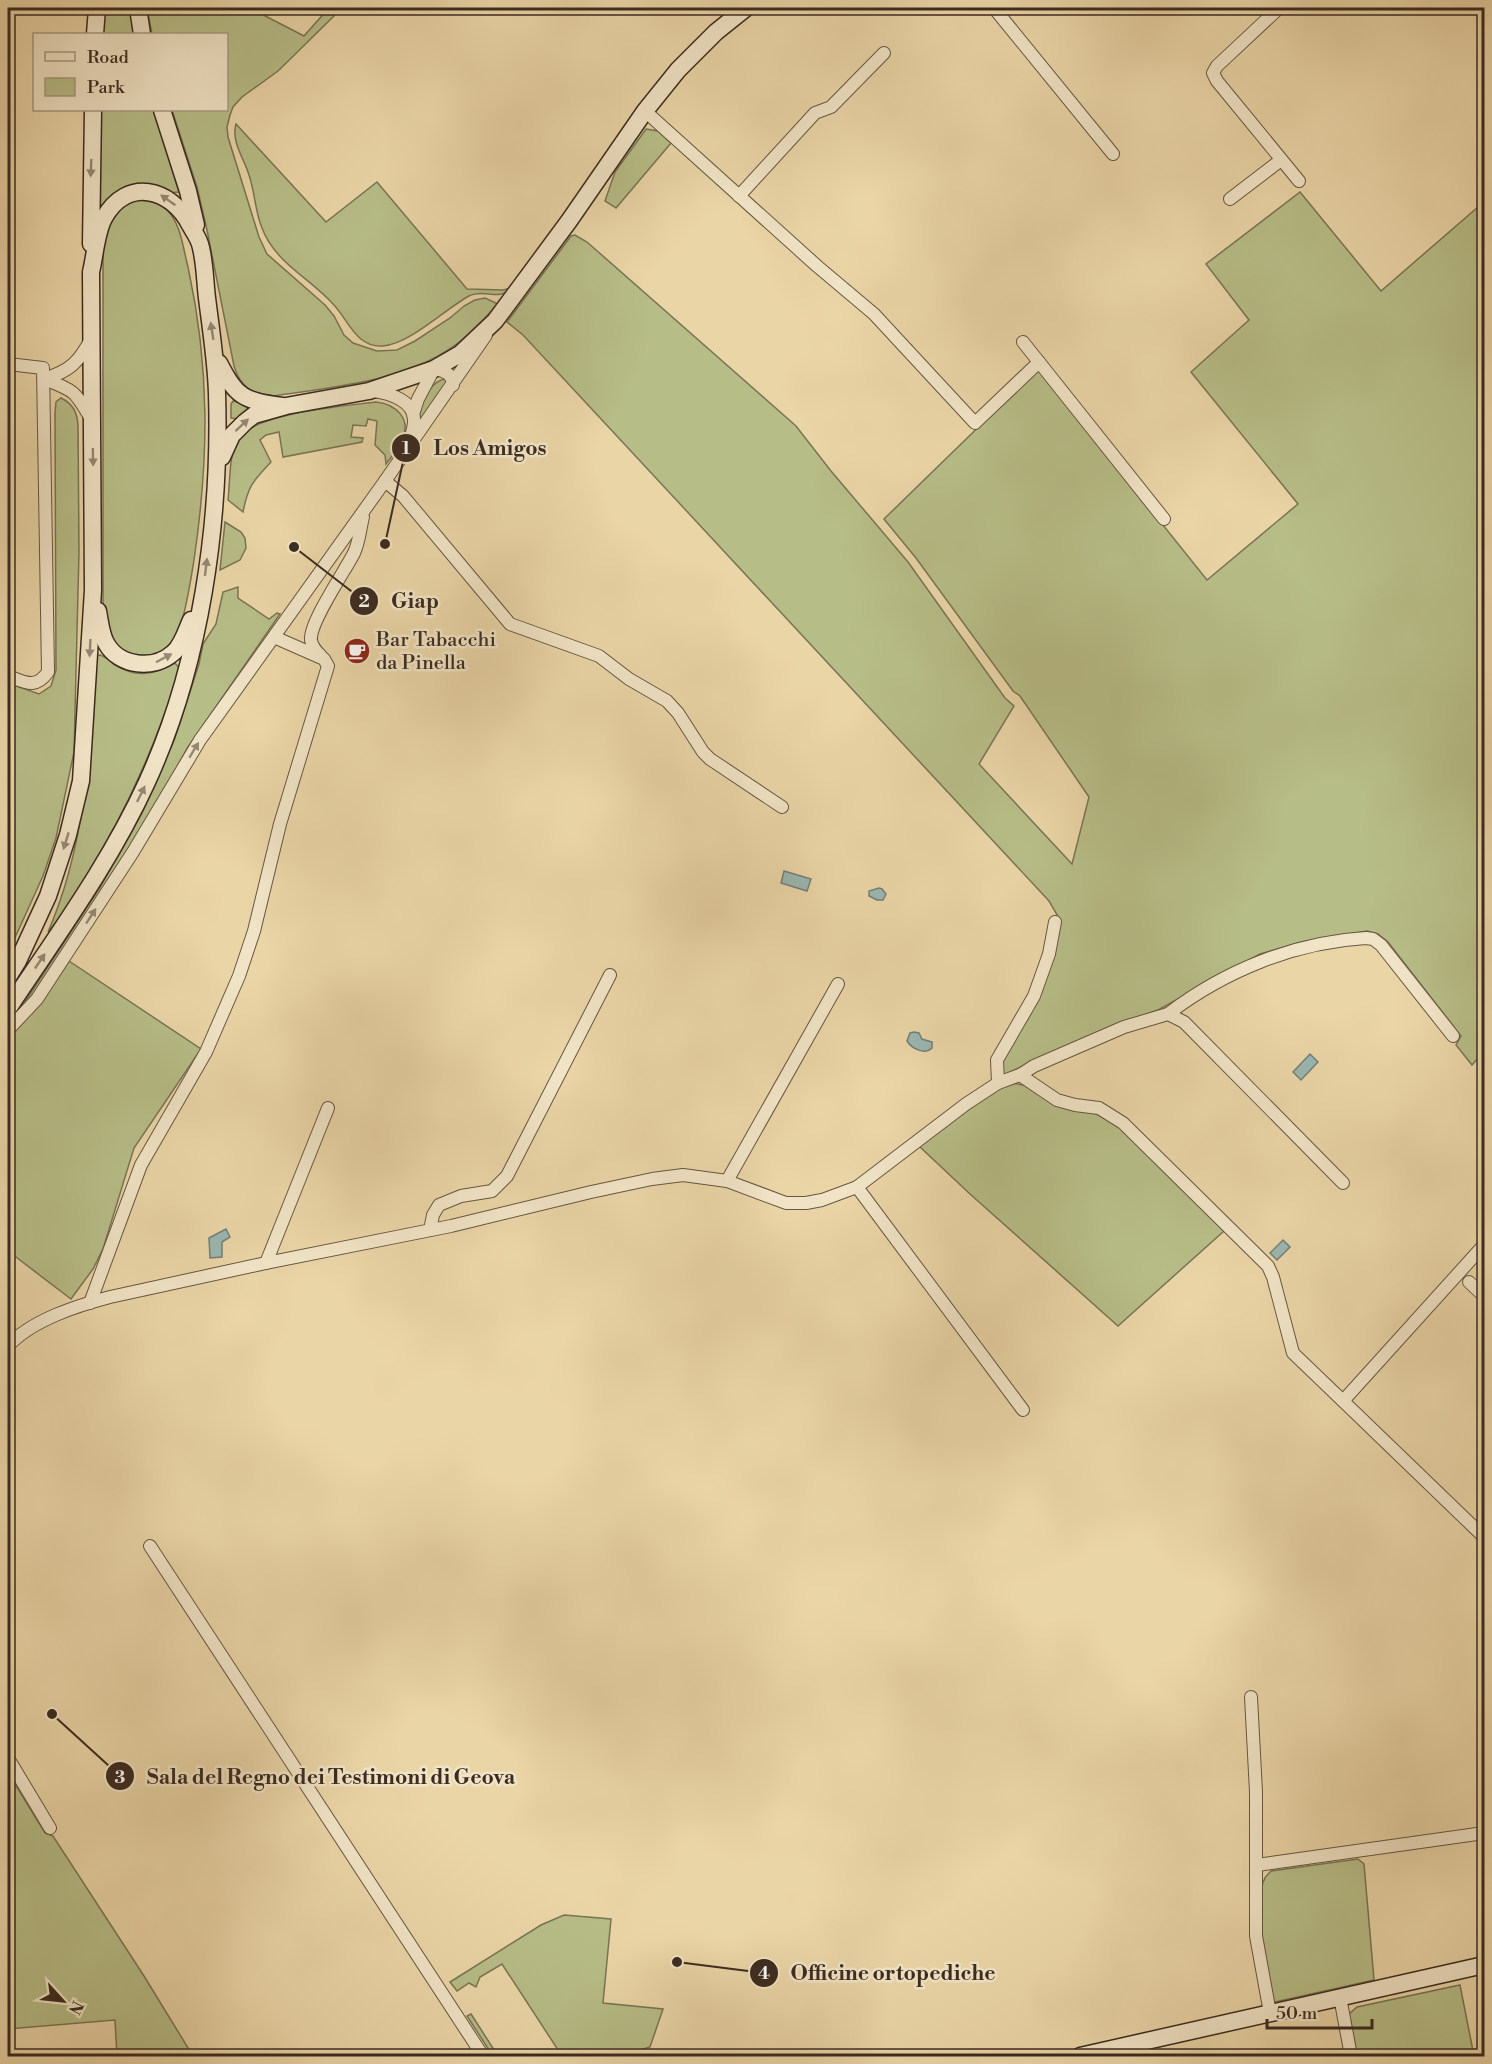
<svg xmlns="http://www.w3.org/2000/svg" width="1492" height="2064" font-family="'Libre Bodoni',serif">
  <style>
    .green { fill: #b7bd87; stroke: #797454; stroke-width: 1.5 }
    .water { fill: #9ab7b1; stroke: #747f77; stroke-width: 1.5 }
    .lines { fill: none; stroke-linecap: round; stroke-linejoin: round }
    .minor-casing { stroke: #675642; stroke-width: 14 }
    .secondary-casing { stroke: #3b2b20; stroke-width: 19 }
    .minor { stroke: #f1e4c6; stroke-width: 12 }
    .secondary { stroke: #f1e4c6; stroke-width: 16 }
    .oneway { fill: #968873 }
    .labels { text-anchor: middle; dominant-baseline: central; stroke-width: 5; stroke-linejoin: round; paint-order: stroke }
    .poi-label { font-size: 20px; fill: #3b2b20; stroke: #f1e4c6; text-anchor: start }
    .leader { fill: none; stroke: #3b2b20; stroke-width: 2 }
    .callout-dot { fill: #3b2b20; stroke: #f1e4c6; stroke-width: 2 }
    .mark-label { font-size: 18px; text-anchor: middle; font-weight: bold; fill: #fff }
    .callout-label { font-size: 21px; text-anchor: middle; font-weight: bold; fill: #3b2b20; stroke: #f1e4c6; stroke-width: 5; stroke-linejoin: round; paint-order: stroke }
  </style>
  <rect width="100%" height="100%" fill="#ead5a7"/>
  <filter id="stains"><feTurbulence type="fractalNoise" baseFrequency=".00333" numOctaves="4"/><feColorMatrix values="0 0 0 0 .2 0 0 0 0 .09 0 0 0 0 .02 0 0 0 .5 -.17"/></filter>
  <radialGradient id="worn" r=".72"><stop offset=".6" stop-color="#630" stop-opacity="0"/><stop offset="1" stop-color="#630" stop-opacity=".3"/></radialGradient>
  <g class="green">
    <polygon points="103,8 130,8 134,34 100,34"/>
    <path d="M147 8H250L304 36 328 9 334 16 278 71 242 97 233 107 230 115 227 127 228 137 259 237 267 254 325 305 334 316 344 335 353 343 377 351 397 350 415 341 450 318 464 306 475 300 485 298 498 304C486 317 475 329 462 340 409 382 338 386 273 396 252 395 240 386 234 366L207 230 197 187 172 110H226V34H152Z"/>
    <path d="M97 110H154L179 192C162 195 146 184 130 186 116 188 110 202 98 207Z"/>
    <path d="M236 124 326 222 377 182 467 289 503 290 511 288C499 302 485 288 469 296 445 309 410 344 383 346 356 348 348 319 333 304 310 278 275 263 262 228 255 212 255 192 249 175 244 158 231 142 236 124Z"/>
    <polygon points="646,129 658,131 671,143 616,208 605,201 615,172"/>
    <polygon points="1300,192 1381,291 1478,207 1484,208 1484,1051 1472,1065 1456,1045 1461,1036 1388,942 1378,934 1367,931 1301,942 1260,954 1158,1010 1119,1024 1003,1075 1001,1060 1032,1010 1059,918 1049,901 523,335 507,322 571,236 575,235 587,242 796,426 831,471 908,562 1005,698 1014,706 979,764 1072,864 1089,797 1020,696 1013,691 916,558 884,519 1038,369 1207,580 1298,504 1191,372 1249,320 1206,264"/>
    <path d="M135 200C145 200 158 201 165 208 181 222 183 248 188 267 210 368 209 458 194 560 191 578 185 619 177 635 165 660 131 666 114 642 106 631 105 616 103 603V242C109 220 114 211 135 200Z"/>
    <path d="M445 379 448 382 424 419H420L418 416C422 401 429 382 445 379Z"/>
    <path d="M61 398C73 404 77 412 78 425L79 552 74 752 56 838 43 876 8 953V683L39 694 51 686 56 670 55 413 56 402Z"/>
    <polygon points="233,401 239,402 247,407 248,412 239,419 231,418 231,404"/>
    <path d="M376 402C396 404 412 419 402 440 399 449 391 457 386 464L385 455 375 445 377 421 368 419 366 426 353 425 351 437 363 438 362 442 283 457 279 432 266 435 260 440 271 462C253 481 248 486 243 512L228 500C230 484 229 448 239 437 258 413 345 406 376 402Z"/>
    <polygon points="225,522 241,532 245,538 246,548 240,560 220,570"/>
    <polygon points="238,587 238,598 269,619 277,613 280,614 188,747 133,846 35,994 19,1011 100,887 142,813 175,738 199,664 203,644 216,624 223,592"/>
    <path d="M100 655C107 657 110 662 116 665 136 679 155 674 175 663L180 669C156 744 125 816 82 883 71 900 61 917 48 932 86 845 90 750 96 656Z"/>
    <polygon points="69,961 201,1049 134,1148 103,1249 93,1269 71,1299 8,1251 8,1038 25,1020"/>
    <path d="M1012 1083 1023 1085 1093 1112 1119 1126 1224 1231 1118 1326 970 1194 919 1146C948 1124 978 1096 1012 1083Z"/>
    <polygon points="8,1777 12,1779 45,1833 53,1836 144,1976 193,2056 117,2056 115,2020 8,2029"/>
    <path d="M1358 1859 1364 1864 1374 1980 1275 2002 1272 2000C1267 1975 1252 1899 1265 1878 1265 1877 1271 1871 1271 1871Z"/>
    <polygon points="564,1915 611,1919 603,2003 663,2009 650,2047 634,2052 620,2051 598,2056 562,2056 502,1964 480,1977 476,1987 469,1983 457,1991 450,1982 541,1925"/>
    <polygon points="1460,1985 1474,2056 1357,2056 1349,2014 1357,2007"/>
    <polygon points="471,2014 498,2056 493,2056 467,2016"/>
  </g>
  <g class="water">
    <polygon points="784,871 811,879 807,891 781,883"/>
    <polygon points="879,888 882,889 886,894 883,900 877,900 869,896 869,891"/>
    <path d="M914 1032 919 1033 922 1039 932 1042V1048C925 1055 912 1049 907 1041L910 1033Z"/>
    <polygon points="1310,1054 1318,1062 1301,1080 1293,1072"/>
    <polygon points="226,1229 230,1237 222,1242 222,1257 210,1258 209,1238"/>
    <polygon points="1283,1240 1290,1247 1277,1260 1270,1253"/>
  </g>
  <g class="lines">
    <defs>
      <g id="minor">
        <polyline points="994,8 1113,154"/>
        <polyline points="1279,8 1217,66 1213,73 1217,81 1299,181"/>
        <polyline points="645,111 817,266 874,314 975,423 1039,362 1164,519"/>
        <polyline points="739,196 815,113 831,107 884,53"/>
        <polyline points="1230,199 1281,160"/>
        <polyline points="1023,342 1039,362"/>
        <path d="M8 364 43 368 48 672C35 690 25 682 8 676"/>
        <path d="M44 379C75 391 75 391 91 419"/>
        <path d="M44 379C70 371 79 362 91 339"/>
        <path d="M374 391C389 393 415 401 414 421 414 428 411 435 410 441"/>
        <path d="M413 414 418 399 434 369C445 371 452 373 453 385"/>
        <polyline points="385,481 403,496 510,624 599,656 629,679 667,701 678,713 703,752 710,759 782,807"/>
        <path d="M321 656C316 651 312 647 311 640 309 623 345 571 354 553 359 543 360 529 363 517"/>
        <path d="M1168 1014C1224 971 1295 942 1366 938L1373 939 1381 945 1453 1036"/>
        <polyline points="8,1030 37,999 133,852 200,740 385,481 486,335"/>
        <polyline points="1020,1075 1034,1066 1124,1027 1168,1014 1184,1022 1343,1183"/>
        <polyline points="998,1083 997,1060 1034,996 1049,954 1055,922"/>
        <polyline points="727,1181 838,984"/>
        <polyline points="857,1187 1023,1410"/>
        <polyline points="430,1230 433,1215 439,1205 461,1196 492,1191 507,1176 610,975"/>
        <polyline points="266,1263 328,1108"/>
        <polyline points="1469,1282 1484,1296"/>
        <polyline points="90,1303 141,1165 206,1052 239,976 254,931 280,824 328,666 324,659 274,637"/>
        <path d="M8 1346C32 1320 76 1306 110 1297L266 1263 451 1226 591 1192 652 1179 683 1175 727 1181 786 1203H806L822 1200 857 1187 966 1104 998 1083 1020 1075 1057 1100 1075 1105 1099 1108 1123 1123 1268 1266 1273 1277 1293 1353 1343 1401 1484 1245"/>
        <polyline points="1343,1401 1484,1537"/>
        <polyline points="150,1546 483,2056"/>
        <polyline points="1251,1697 1256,1792 1256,1936 1270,2013"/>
        <polyline points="8,1758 50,1828"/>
        <polyline points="1257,1865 1484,1833"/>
        <polyline points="1340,1997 1351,2056"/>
      </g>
      <g id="secondary">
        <polyline points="138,8 142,34"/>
        <polyline points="95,34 97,8"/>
        <polyline points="162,110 188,191 196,225"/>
        <polyline points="91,244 93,110"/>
        <path d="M219 363C237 398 243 400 282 406"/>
        <polyline points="222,457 232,435 245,422 254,415 286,406 369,391 434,369 460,354 495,321 569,221 645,111 678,70 716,32 746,8"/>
        <path d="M98 611C100 621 101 634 106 643 119 667 154 670 173 653 182 646 186 631 191 620"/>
        <path d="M8 977 18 961 48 896 68 835 81 781 93 590 91 272C95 256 96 233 104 218 127 177 171 188 190 225 194 232 200 240 201 248 205 264 205 282 207 298 211 330 216 361 217 393 221 522 201 664 147 782 110 863 57 935 8 1009"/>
        <polyline points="1080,2056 1484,1965"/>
      </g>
    </defs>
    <use href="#minor" class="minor-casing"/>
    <use href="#secondary" class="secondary-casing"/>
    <use href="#minor" class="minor"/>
    <use href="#secondary" class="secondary"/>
  </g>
  <defs><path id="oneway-solid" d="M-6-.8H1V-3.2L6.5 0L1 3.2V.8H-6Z" transform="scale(1.5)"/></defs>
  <g class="oneway">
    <use href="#oneway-solid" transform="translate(91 168) rotate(92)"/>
    <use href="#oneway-solid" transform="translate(168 200) rotate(-145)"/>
    <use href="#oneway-solid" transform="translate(212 331) rotate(-99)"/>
    <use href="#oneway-solid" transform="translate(242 425) rotate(-43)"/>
    <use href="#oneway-solid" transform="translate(93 457) rotate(89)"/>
    <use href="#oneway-solid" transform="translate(206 567) rotate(-83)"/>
    <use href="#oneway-solid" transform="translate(90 648) rotate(93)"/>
    <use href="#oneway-solid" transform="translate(164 658) rotate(-28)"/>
    <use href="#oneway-solid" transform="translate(194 750) rotate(-59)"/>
    <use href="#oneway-solid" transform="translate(141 794) rotate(-64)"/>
    <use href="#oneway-solid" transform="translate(66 841) rotate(107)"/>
    <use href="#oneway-solid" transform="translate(91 916) rotate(-57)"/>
    <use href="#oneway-solid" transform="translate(40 961) rotate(-56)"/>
  </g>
  <defs>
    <symbol id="cafe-disc" viewBox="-11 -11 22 22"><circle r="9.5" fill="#8f2418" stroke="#f1e4c6"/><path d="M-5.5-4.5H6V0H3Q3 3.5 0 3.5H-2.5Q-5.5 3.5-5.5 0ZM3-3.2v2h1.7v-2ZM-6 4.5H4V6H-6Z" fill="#fff"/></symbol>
  </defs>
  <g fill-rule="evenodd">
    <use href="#cafe-disc" x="342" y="636" width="30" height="30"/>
  </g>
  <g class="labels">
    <g class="poi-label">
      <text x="376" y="640">Bar Tabacchi<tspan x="376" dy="23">da Pinella</tspan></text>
    </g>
  </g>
  <path class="leader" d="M385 544L406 448M294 547L364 601M52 1714L120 1776M677 1962L764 1973"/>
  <g class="callout-dot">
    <circle cx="385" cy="544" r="6"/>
    <circle cx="294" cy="547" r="6"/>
    <circle cx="52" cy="1714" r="6"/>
    <circle cx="677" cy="1962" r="6"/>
    <circle cx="406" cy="448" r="15"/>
    <circle cx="364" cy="601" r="15"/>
    <circle cx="120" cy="1776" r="15"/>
    <circle cx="764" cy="1973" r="15"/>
  </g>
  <g class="mark-label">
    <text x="406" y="454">1</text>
    <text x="364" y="607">2</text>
    <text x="120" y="1783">3</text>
    <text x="764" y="1979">4</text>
  </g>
  <g class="callout-label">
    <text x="490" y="455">Los Amigos</text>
    <text x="415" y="608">Giap</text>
    <text x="331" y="1784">Sala del Regno dei Testimoni di Geova</text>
    <text x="893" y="1980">Officine ortopediche</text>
  </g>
  <rect width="1492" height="2064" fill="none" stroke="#ead5a7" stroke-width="30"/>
  <rect x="9" y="9" width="1474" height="2046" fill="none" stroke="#3b2b20" stroke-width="3"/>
  <rect x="15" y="15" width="1462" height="2034" fill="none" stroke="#3b2b20" stroke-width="1.5"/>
  <rect x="33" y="33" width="195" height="78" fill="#f1e4c6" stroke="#a89a84" stroke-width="1.5"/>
  <rect x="45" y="52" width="30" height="9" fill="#f1e4c6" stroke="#a89a84" stroke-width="1.5"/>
  <text x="87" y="63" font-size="18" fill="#3b2b20">Road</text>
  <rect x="45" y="78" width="30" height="18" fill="#b7bd87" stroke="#a89a84" stroke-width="1.5"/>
  <text x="87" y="93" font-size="18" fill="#3b2b20">Park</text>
  <g transform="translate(63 2001) rotate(117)" stroke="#f1e4c6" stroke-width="4.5" paint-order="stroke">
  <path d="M0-4.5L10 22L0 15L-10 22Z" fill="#3b2b20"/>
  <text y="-9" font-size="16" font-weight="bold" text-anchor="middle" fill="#3b2b20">N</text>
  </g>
  <path d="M1267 2019v9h105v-9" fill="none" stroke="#3b2b20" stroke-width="3"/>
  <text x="1276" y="2019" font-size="18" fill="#3b2b20" stroke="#f1e4c6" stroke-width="4.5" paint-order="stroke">50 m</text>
  <rect width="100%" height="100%" filter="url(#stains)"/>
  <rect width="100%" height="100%" fill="url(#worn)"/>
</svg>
